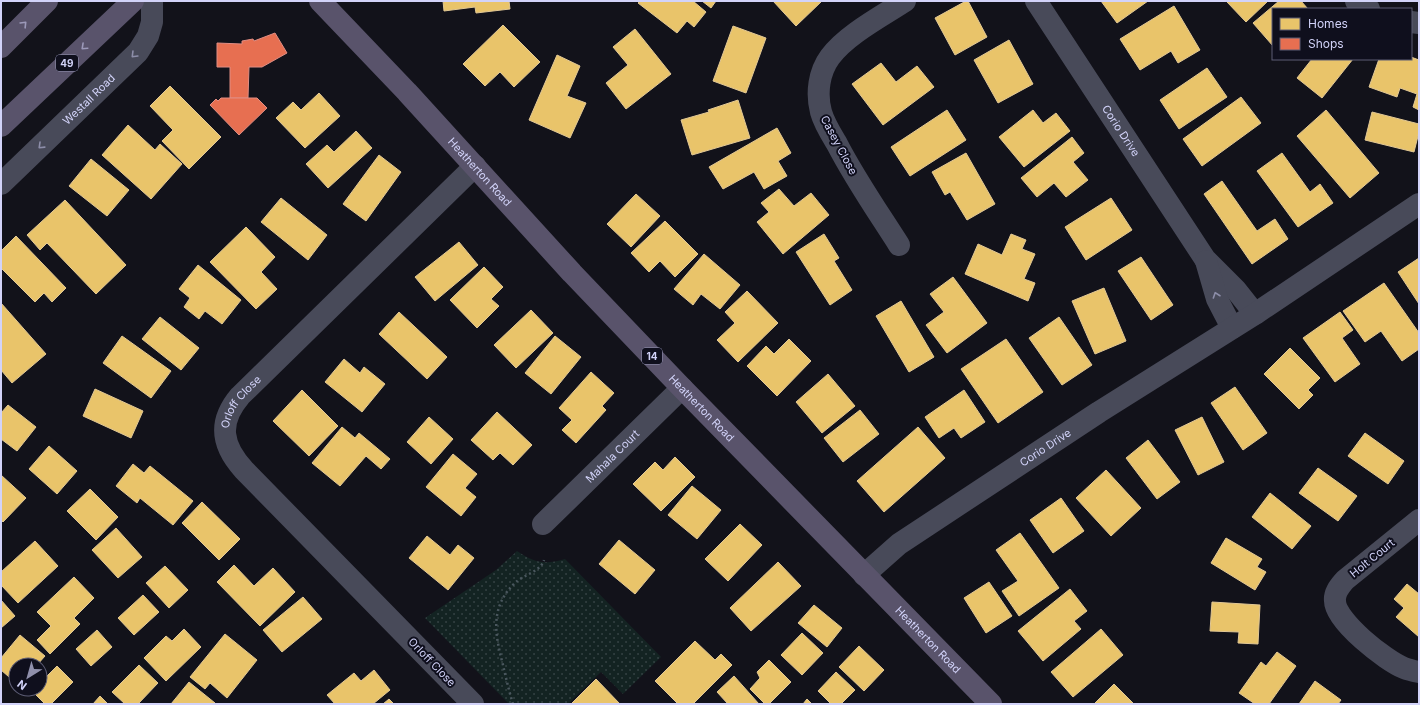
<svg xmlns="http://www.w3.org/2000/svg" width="1420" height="705" font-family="Inter,sans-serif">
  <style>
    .park { fill: url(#park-dots) }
    .homes { fill: #e9c46a; stroke: #e2c895 }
    .shops { fill: #e76f51; stroke: #e18d83 }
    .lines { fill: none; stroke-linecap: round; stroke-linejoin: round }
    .path { stroke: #4a575e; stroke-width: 2.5; stroke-dasharray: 2 3; stroke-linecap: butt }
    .street { stroke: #484a59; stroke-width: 22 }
    .primary { stroke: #59536b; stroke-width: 22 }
    .oneway { stroke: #9c99b9 }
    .oneway2 { stroke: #8d8ea9 }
    .labels { text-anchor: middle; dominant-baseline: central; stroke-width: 4; stroke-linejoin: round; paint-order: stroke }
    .shield { fill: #0f0f1d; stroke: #9898b7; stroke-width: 1 }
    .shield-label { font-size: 10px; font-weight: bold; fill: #d2d3f9 }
    .street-label { font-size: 11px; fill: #d2d3f9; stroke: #0f0f1d }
  </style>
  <defs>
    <pattern id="park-dots" width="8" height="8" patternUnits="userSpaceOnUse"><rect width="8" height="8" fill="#132322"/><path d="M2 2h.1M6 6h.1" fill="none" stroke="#344243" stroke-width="1.8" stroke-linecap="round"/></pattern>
  </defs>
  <rect width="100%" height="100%" fill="#12121a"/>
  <path class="park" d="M517 551C535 563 544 565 565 559L661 657 623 694 601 672 568 704H509L425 618 496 570Z"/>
  <g class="homes">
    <polygon points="443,1 509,1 510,9 476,13 475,7 444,11"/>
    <polygon points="640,1 693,1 706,12 694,27 687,21 677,33 638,3"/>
    <polygon points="702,1 716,1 711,8"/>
    <polygon points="773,1 822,1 796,26"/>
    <polygon points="966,1 968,1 987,37 955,55 935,18"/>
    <polygon points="1101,1 1148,1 1117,23"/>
    <polygon points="1228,1 1268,1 1246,22 1227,2"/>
    <polygon points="1279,1 1301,1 1308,9 1273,9 1273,46 1253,23"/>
    <polygon points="1174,6 1200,50 1178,63 1171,51 1140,70 1120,39"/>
    <polygon points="503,25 540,62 514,87 500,72 485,86 463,64"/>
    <polygon points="733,26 766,38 746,93 713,81"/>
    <polygon points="635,29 671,74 626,109 606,83 628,65 613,47"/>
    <polygon points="1009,40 1033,84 998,103 974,60"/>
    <polygon points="557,55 580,66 567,96 586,103 570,138 529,120"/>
    <polygon points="1411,57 1419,60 1419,110 1413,107 1417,94 1400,88 1397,97 1369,87 1379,59 1411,59"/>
    <polygon points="1312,59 1353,59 1322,98 1297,78"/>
    <polygon points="881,63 896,82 917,66 934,87 883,125 852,84"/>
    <polygon points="1207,68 1227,97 1179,129 1160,100"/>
    <polygon points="170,86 221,137 189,169 162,141 173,130 150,106"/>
    <polygon points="319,93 340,116 305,148 276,118 293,102 301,110"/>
    <polygon points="1241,97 1261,123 1202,166 1183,139"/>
    <polygon points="738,100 750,138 692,155 681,120 709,112 708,110"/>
    <polygon points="947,110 966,140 910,176 891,147"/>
    <polygon points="1033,110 1043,123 1056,113 1070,131 1024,167 999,137"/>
    <polygon points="1326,110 1379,173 1350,198 1297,136"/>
    <polygon points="1372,112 1419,124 1419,132 1414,152 1365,140"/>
    <polygon points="128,125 155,150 160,144 182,164 151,199 102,155"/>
    <polygon points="777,128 791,153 778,161 787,176 764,189 754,172 723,189 709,167"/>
    <polygon points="356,131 372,148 328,188 306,164 327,145 334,152"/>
    <polygon points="1072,137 1084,153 1073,162 1088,180 1066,197 1054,183 1037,197 1021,178"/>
    <polygon points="966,153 995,204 967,220 950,192 945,195 932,172"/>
    <polygon points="1282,153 1310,192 1320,184 1333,203 1298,227 1257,171"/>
    <polygon points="379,155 401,172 366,221 343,204"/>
    <polygon points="91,159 129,190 107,216 69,186"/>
    <polygon points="1222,181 1257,231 1275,219 1288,239 1252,264 1204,194"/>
    <polygon points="779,189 794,206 811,193 829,215 783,254 757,222 769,212 761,203"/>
    <polygon points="636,194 660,216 631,247 607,224"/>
    <polygon points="281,198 327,235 308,260 261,222"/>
    <polygon points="1111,198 1132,230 1086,260 1065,227"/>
    <polygon points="65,200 126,265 96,294 47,243 40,250 27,235"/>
    <polygon points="665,221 698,254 675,277 660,261 649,272 631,253"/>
    <polygon points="246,227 275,257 261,272 277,289 256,309 210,262"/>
    <polygon points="824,234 839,258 834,261 852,290 830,305 796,252"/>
    <polygon points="1011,234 1026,240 1022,249 1035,254 1024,279 1035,283 1028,301 965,274 978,244 1002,255"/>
    <polygon points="16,236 66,288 52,302 44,293 35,302 1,268 1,251"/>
    <polygon points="459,242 478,265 435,301 415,277"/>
    <polygon points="704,254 740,285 720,309 701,294 693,305 674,289"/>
    <polygon points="1141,257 1173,305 1151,320 1118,271"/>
    <polygon points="1419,258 1419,304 1398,272"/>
    <polygon points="198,265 241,300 222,324 205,311 199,319 184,307 190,298 179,289"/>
    <polygon points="484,267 503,287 491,299 499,306 477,328 450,300"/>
    <polygon points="953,277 987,323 947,353 926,325 944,312 930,294"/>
    <polygon points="1384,283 1419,333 1419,349 1402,361 1381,331 1365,342 1343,311"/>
    <polygon points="1104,288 1126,341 1095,354 1072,301"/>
    <polygon points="747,291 778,323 738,362 717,340 735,323 725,312"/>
    <polygon points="901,301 934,357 909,372 876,316"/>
    <polygon points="1,303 46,354 12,383 1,370"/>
    <polygon points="531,310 553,333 516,368 494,345"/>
    <polygon points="399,312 447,357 427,379 379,334"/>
    <polygon points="1340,312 1353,330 1342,338 1360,364 1335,382 1303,338"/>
    <polygon points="160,317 199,348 181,370 142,339"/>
    <polygon points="1059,317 1092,365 1062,385 1029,338"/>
    <polygon points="122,336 171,371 151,398 103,363"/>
    <polygon points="555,336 581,357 551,394 525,373"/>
    <polygon points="789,339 811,361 777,396 747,366 766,346 774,354"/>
    <polygon points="1006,339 1043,392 998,423 961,369"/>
    <polygon points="1290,348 1320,378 1308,390 1313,395 1299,409 1264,374"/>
    <polygon points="344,359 360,373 364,367 385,384 362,412 325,382"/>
    <polygon points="591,372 614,393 602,406 606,410 576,443 562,430 572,420 559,408"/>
    <polygon points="828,374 855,406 822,433 796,402"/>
    <polygon points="1235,387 1267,433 1243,450 1211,403"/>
    <polygon points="95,389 143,411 131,438 83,416"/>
    <polygon points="302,390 338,426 309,456 273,421"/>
    <polygon points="964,390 985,422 961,438 954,428 939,438 925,417"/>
    <polygon points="8,405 36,427 17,451 1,439 1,413"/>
    <polygon points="860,410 879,434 843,462 824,438"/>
    <polygon points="497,412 532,445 513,465 500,453 493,460 471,440"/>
    <polygon points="429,417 453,439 431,464 407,442"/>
    <polygon points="1202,417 1224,462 1198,475 1175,430"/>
    <polygon points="342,427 355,438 359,433 390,459 381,469 366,456 340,486 312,463"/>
    <polygon points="918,427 945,458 884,512 857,481"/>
    <polygon points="1365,433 1404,461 1388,484 1348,456"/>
    <polygon points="1148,440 1180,482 1157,499 1126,458"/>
    <polygon points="49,446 77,471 57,494 29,469"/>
    <polygon points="453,454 477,474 465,488 476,497 461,516 426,487"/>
    <polygon points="675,457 695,477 661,511 633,484 655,462 663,470"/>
    <polygon points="133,464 144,473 150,466 193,501 173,525 140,498 137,503 116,486"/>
    <polygon points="1318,468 1357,496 1338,521 1299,493"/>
    <polygon points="1106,470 1141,508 1111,536 1076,498"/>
    <polygon points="1,475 26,498 3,522 1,520"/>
    <polygon points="692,486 721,510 697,539 668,515"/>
    <polygon points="90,489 118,517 96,540 67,511"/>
    <polygon points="1270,493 1311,526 1292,549 1252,517"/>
    <polygon points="1061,498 1084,531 1053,553 1030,520"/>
    <polygon points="202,502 240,539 219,560 182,523"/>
    <polygon points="740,524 762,545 728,581 705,559"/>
    <polygon points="116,528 142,557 118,578 92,550"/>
    <polygon points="1020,533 1059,588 1019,616 1002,591 1018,581 996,550"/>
    <polygon points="427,536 450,555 458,545 474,558 448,590 409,558"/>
    <polygon points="1226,538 1262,559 1257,567 1266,572 1255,590 1211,563"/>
    <polygon points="619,540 655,570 635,594 599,564"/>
    <polygon points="35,541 58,566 18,603 1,585 1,572"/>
    <polygon points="778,562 801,586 751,631 730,608"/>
    <polygon points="234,565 254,586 273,568 295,592 260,626 217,582"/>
    <polygon points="165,566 188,590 169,608 146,583"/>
    <polygon points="74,577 94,598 74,618 80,624 50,654 37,640 51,626 37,612"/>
    <polygon points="989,582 1012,616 986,633 964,598"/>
    <polygon points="1407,584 1419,594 1419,637 1396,617 1404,608 1394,599"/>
    <polygon points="1070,589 1087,611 1074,621 1081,629 1043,661 1018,631"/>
    <polygon points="143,595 159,612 134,635 118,618"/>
    <polygon points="303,597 322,619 282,652 263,630"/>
    <polygon points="1,600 15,616 1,628"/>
    <polygon points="1212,602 1260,605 1258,644 1238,643 1239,632 1210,631"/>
    <polygon points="814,605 842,628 827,647 798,623"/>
    <polygon points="184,629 201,647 166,681 144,658 166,636 172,641"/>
    <polygon points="1101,629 1123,655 1073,697 1051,672"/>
    <polygon points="97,630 112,647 91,666 76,649"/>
    <polygon points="802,633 823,653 802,675 781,655"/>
    <polygon points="225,634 257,660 227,698 210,683 205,689 190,677"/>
    <polygon points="20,635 45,656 37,665 16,665 16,683 1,670 1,658"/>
    <polygon points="695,641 715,660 721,654 732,665 693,704 678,704 655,681"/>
    <polygon points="859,646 884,670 864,691 839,667"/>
    <polygon points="1277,652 1296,666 1269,704 1255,704 1239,693 1261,662 1266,666"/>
    <polygon points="769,660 791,682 769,704 765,704 750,689 760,678 757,672"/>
    <polygon points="139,665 158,683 138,704 125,704 112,692"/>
    <polygon points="57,666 73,682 51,704 45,704 32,691 34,689 40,689 40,683"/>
    <polygon points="374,670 390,690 373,704 335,704 327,695 354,673 361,681"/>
    <polygon points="836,672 855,690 841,704 831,704 818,691"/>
    <polygon points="734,676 759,704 728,704 717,692"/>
    <polygon points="596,679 620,704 571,704"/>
    <polygon points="1315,681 1341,700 1338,704 1299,704"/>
    <polygon points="189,682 215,703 213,704 171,704"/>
    <polygon points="1114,684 1134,704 1094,704"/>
    <polygon points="100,696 108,704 93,704"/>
    <polygon points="389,699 394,704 383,704"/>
    <polygon points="807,699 812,704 803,704"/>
  </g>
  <g class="shops">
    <polygon points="275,33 287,53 262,67 249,67 248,98 230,98 230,67 217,67 217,43 242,44 242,41 253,39 254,41"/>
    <polygon points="221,98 257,98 267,108 239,135 210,105 216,99 218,101"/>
  </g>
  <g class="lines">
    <path class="path" d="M513 704C509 691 506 678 503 665 495 634 489 607 516 582 524 575 541 571 544 560"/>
    <g class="street">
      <path id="s1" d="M1036 1 1205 259 1236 290 1255 314"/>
      <polyline points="1356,1 1369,9"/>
      <polyline points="1411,22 1419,23"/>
      <path id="s2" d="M1 184 138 52 148 36 152 22V1"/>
      <path d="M899 245C878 212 855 179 837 144 831 134 824 123 821 112 816 93 819 72 830 57 846 35 882 16 905 1"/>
      <polyline points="1206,261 1217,299 1232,328"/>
      <path d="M1419 520 1345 580C1340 586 1334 592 1335 601 1335 621 1386 661 1404 668 1409 670 1414 671 1419 672"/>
      <path id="s3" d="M543 524 682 388"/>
      <path id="s4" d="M864 575 899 544 1099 412 1255 314 1419 204"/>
      <path id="s5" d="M473 704 244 470C222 446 217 423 240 396L475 166"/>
    </g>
    <g class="primary">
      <path id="s6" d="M320 1 407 92 572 273 682 388 991 704"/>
      <polyline points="1,47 47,1"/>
      <polyline points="1,126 133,1"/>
    </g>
  </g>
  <defs><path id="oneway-chevron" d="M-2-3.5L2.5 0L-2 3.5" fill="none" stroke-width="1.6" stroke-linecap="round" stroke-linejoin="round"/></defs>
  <g class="oneway">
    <use href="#oneway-chevron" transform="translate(24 24) rotate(-46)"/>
    <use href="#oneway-chevron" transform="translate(84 47) rotate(137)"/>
  </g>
  <g class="oneway2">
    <use href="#oneway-chevron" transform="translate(134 55) rotate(135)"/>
    <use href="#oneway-chevron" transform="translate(41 146) rotate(136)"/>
    <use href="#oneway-chevron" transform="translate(1216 295) rotate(-109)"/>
  </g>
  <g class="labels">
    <g class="shield">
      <rect x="56" y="55" width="22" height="16" rx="3"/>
      <rect x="642" y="348" width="20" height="16" rx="3"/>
    </g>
    <g class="shield-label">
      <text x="67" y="63">49</text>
      <text x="652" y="356">14</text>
    </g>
    <g class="street-label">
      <text stroke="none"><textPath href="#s2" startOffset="122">Westall Road</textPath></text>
      <text stroke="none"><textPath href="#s1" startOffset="155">Corio Drive</textPath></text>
      <text transform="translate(839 145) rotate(62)">Casey Close</text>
      <text stroke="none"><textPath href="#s6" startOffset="234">Heatherton Road</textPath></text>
      <text stroke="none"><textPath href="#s5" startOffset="406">Orloff Close</textPath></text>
      <text stroke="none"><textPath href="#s6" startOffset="558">Heatherton Road</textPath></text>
      <text stroke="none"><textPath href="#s4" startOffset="222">Corio Drive</textPath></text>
      <text stroke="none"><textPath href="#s3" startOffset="97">Mahala Court</textPath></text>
      <text transform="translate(1372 558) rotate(-39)">Holt Court</text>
      <text stroke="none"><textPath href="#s6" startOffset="882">Heatherton Road</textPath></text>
      <text transform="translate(432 662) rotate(46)">Orloff Close</text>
    </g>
  </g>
  <rect width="1420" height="705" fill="none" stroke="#d2d3f9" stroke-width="4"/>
  <rect x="1272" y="8" width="140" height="52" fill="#0f0f1d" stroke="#5d5d75"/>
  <rect x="1280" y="18" width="20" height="12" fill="#e9c46a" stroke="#5d5d75"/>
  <text x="1308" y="28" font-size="12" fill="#d2d3f9">Homes</text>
  <rect x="1280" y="38" width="20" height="12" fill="#e76f51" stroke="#5d5d75"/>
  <text x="1308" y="48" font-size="12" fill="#d2d3f9">Shops</text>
  <g transform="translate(28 677) rotate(217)"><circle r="19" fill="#0f0f1d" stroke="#5d5d75"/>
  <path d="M0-3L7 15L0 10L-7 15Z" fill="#8f8fab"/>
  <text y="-6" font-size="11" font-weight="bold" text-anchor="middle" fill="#d2d3f9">N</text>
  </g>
</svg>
